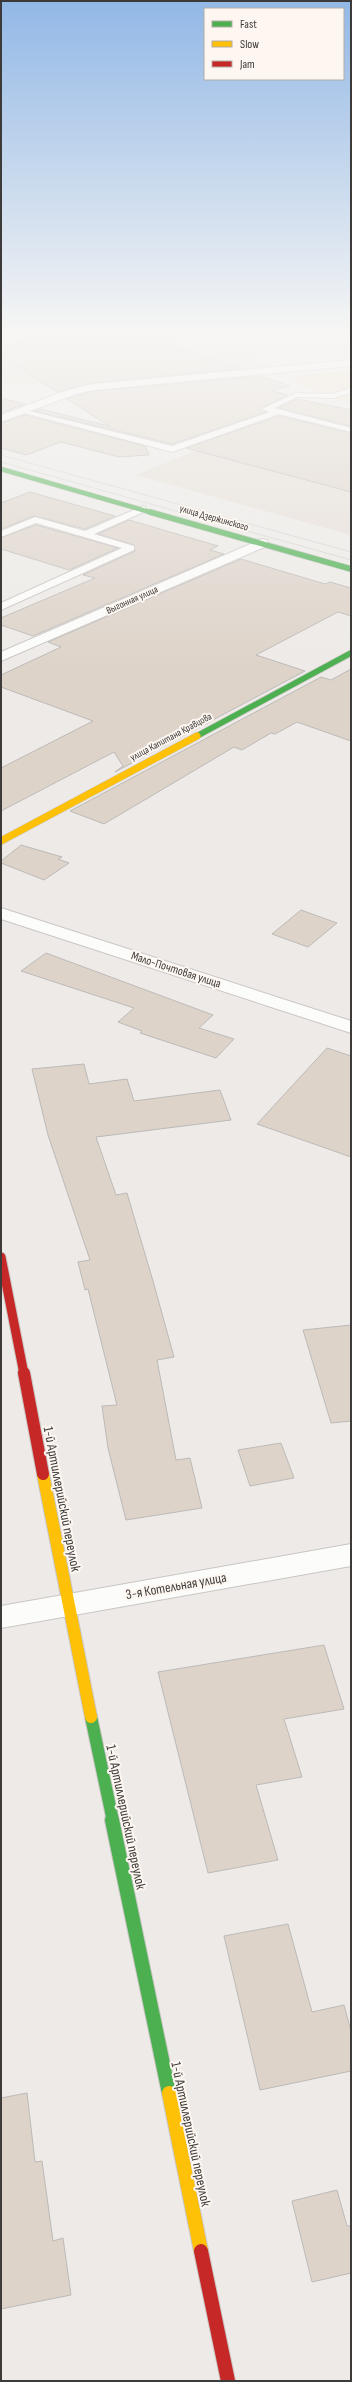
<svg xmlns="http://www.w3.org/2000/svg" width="352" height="2382" font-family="'Sofia Sans Condensed',sans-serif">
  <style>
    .built { fill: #e5ddd6 }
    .green { fill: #eedccc }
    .building { fill: #ddd3c9; stroke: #bcbab8 }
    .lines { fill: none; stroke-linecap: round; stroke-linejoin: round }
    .lane-casing { stroke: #c9c6c4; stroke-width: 2 }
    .street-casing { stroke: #c9c6c4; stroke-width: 2 }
    .fast-far3-casing { stroke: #c9c6c4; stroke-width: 5.5 }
    .fast-far2-casing { stroke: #c9c6c4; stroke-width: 7 }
    .fast-far1-casing { stroke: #c9c6c4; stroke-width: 14 }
    .fast-casing { stroke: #c9c6c4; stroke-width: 16 }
    .slow-far3-casing { stroke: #c9c6c4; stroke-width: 7 }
    .slow-far2-casing { stroke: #c9c6c4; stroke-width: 8 }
    .slow-far1-casing { stroke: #c9c6c4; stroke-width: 14 }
    .slow-casing { stroke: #c9c6c4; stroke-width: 16 }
    .jam-far2-casing { stroke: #c9c6c4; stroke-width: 11 }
    .jam-far1-casing { stroke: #c9c6c4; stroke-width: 14 }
    .jam-casing { stroke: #c9c6c4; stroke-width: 16 }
    .lane { fill: #fcfcfb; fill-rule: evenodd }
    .street { fill: #fcfcfb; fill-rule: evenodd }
    .fast-far3 { stroke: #4caf50; stroke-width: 4.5 }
    .fast-far2 { stroke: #4caf50; stroke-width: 5.5 }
    .fast-far1 { stroke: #4caf50; stroke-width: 12 }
    .fast { stroke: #4caf50; stroke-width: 14 }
    .slow-far3 { stroke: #ffc107; stroke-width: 5.5 }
    .slow-far2 { stroke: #ffc107; stroke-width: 7 }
    .slow-far1 { stroke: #ffc107; stroke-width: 12 }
    .slow { stroke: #ffc107; stroke-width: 14 }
    .jam-far2 { stroke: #c62828; stroke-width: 9 }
    .jam-far1 { stroke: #c62828; stroke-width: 12 }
    .jam { stroke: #c62828; stroke-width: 14 }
    .tram { stroke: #d4d3d3; stroke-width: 1 }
    .rail-casing { stroke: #d4d3d3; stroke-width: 2.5 }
    .rail { stroke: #fef7f1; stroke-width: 1.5; stroke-dasharray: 4.5; stroke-linecap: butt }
    .labels { text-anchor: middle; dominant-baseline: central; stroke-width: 4; stroke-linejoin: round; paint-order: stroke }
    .far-street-label { font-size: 10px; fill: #3d3b39; stroke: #fef7f1 }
    .street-label { font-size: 12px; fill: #3d3b39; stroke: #fef7f1 }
    .near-street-label { font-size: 14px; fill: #3d3b39; stroke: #fef7f1 }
  </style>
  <rect width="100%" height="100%" fill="#edeae7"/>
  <g class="built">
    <polygon points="1,333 351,333 351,353 319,356 306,349 250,355 271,368 46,384 1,384"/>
    <polygon points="270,420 351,440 351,535 136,475"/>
  </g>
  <polygon class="green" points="351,371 351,403 337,400 292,379 309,374"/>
  <g class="building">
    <polygon points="92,333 124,333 141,343 159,340 240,369 93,383 57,392 1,356 1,346"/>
    <polygon points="261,376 290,386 271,391 288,395 261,408 266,412 172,444 35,411 41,409 109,426 67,399 93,391"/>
    <polygon points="1,398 25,404 1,413"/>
    <polygon points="297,399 351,410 351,426 278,408"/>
    <polygon points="25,415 145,446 149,455 119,457 61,442 26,455 1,448 1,423"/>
    <polygon points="279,416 351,433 351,492 186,448"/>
    <polygon points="30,492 115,516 85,529 34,516 1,529 1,503"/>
    <polygon points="129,520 218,546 210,550 224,554 33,636 1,625 1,618 95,578 83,575 135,551 134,545 98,534"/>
    <polygon points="36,525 118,548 69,570 1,549 1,538"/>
    <polygon points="241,559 325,584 330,582 351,588 351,616 338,612 256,655 305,671 115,772 123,766 114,752 1,811 1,768 93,721 1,687 1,675 61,647 48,642"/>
    <polygon points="351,669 351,741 297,722 275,734 271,733 242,750 234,747 104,824 70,811 321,677 331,680"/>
    <polygon points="21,845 62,857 58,859 69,863 44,880 1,863 1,861"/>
    <polygon points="301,910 337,923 308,947 272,934"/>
    <polygon points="46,953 213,1015 199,1028 234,1039 216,1058 140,1033 142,1031 118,1022 134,1008 21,971"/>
    <polygon points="327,1048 351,1056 351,1157 257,1124"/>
    <polygon points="84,1064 89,1084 127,1079 134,1101 220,1090 231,1120 96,1137 116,1195 127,1193 153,1281 174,1357 157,1360 176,1460 190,1458 202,1508 126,1520 108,1448 102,1406 117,1405 88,1289 85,1290 78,1262 90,1260 48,1135 32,1069"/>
    <polygon points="351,1325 351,1421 331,1423 303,1330"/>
    <polygon points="281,1443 294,1478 250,1486 238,1450"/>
    <polygon points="324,1645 344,1709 284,1719 302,1777 256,1785 278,1860 208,1873 158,1672"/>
    <polygon points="288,1924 312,2012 344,2005 351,2031 351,2071 260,2090 224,1936"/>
    <polygon points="27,2093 35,2162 42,2161 53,2241 63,2238 71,2295 1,2309 1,2098"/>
    <polygon points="337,2190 347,2226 351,2226 351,2273 312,2282 292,2201"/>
  </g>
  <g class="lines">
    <defs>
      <g id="lane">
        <polygon points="351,388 351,393 333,398 297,397 274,408 351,428 351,432 279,414 172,452 17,411 21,409 172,446 270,412 262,409 296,393 332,394"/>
        <polygon points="143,506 146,507 146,511 94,534 134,546 134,550 1,610 1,603 122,548 36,523 1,537 1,531 35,517 85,531"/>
      </g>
      <g id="street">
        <polygon points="351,360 351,366 93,390 73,395 1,422 1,415 65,391 93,384"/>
        <polygon points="262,539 267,540 268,543 267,546 1,661 1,652"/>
        <polygon points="1,908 351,1021 351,1033 1,919"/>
        <polygon points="351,1544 351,1566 1,1628 1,1606"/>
      </g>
      <polyline id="fast-far3" points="1,469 153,513"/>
      <g id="fast-far2">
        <polyline points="150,512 351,569"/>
        <polyline points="197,736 351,653"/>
      </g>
      <polyline id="fast-far1" points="91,1717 113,1821"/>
      <polyline id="fast" points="112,1820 169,2093"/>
      <polyline id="slow-far3" points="195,737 197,736"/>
      <polyline id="slow-far2" points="1,841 197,736"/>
      <polyline id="slow-far1" points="43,1474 91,1717"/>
      <polyline id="slow" points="169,2093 201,2251"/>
      <polyline id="jam-far2" points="1,1257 24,1374"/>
      <polyline id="jam-far1" points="24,1373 43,1474"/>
      <polyline id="jam" points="201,2251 228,2381"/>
    </defs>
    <use href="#lane" class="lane-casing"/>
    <use href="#street" class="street-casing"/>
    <use href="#fast-far3" class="fast-far3-casing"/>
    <use href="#fast-far2" class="fast-far2-casing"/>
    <use href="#fast-far1" class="fast-far1-casing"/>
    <use href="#fast" class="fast-casing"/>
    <use href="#slow-far3" class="slow-far3-casing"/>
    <use href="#slow-far2" class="slow-far2-casing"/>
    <use href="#slow-far1" class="slow-far1-casing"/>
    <use href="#slow" class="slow-casing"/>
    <use href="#jam-far2" class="jam-far2-casing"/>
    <use href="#jam-far1" class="jam-far1-casing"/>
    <use href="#jam" class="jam-casing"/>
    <use href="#lane" class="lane"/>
    <use href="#street" class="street"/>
    <use href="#fast-far3" class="fast-far3"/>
    <use href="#fast-far2" class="fast-far2"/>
    <use href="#fast-far1" class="fast-far1"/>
    <use href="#fast" class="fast"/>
    <use href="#slow-far3" class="slow-far3"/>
    <use href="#slow-far2" class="slow-far2"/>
    <use href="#slow-far1" class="slow-far1"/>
    <use href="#slow" class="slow"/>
    <use href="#jam-far2" class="jam-far2"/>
    <use href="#jam-far1" class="jam-far1"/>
    <use href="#jam" class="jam"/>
    <g class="tram">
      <polyline points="1,455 351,552"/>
      <polyline points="1,462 351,560"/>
    </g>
    <defs>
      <polyline id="rail" points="1,339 45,333"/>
    </defs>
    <use href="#rail" class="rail-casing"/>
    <use href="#rail" class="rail"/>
  </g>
  <linearGradient id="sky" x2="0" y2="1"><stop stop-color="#92b8e6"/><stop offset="0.5" stop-color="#f7f6f4"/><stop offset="1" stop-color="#f7f6f4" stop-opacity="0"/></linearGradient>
  <rect width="352" height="667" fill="url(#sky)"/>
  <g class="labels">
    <g class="far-street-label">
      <text transform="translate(214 518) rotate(16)">улица Дзержинского</text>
      <text transform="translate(132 600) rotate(-24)">Выгонная улица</text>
      <text transform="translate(171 737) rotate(-28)">улица Капитана Кравцова</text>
    </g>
    <g class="street-label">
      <text transform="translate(176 970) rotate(18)">Мало-Почтовая улица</text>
    </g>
    <g class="near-street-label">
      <text transform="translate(62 1499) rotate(79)">1-й Артиллерийский переулок</text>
      <text transform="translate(176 1586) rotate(-10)">3-я Котельная улица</text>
      <text transform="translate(126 1817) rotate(78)">1-й Артиллерийский переулок</text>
      <text transform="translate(191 2134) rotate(78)">1-й Артиллерийский переулок</text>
    </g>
  </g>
  <rect width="352" height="2382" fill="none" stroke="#3d3b39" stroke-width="4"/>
  <rect x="204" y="8" width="140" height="72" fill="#fef7f1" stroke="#b1aca7"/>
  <rect x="212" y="21" width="20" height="6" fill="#4caf50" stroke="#b1aca7"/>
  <text x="240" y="28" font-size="12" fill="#3d3b39">Fast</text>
  <rect x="212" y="41" width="20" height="6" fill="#ffc107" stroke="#b1aca7"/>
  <text x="240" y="48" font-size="12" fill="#3d3b39">Slow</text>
  <rect x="212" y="61" width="20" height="6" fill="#c62828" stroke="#b1aca7"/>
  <text x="240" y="68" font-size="12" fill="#3d3b39">Jam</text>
</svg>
